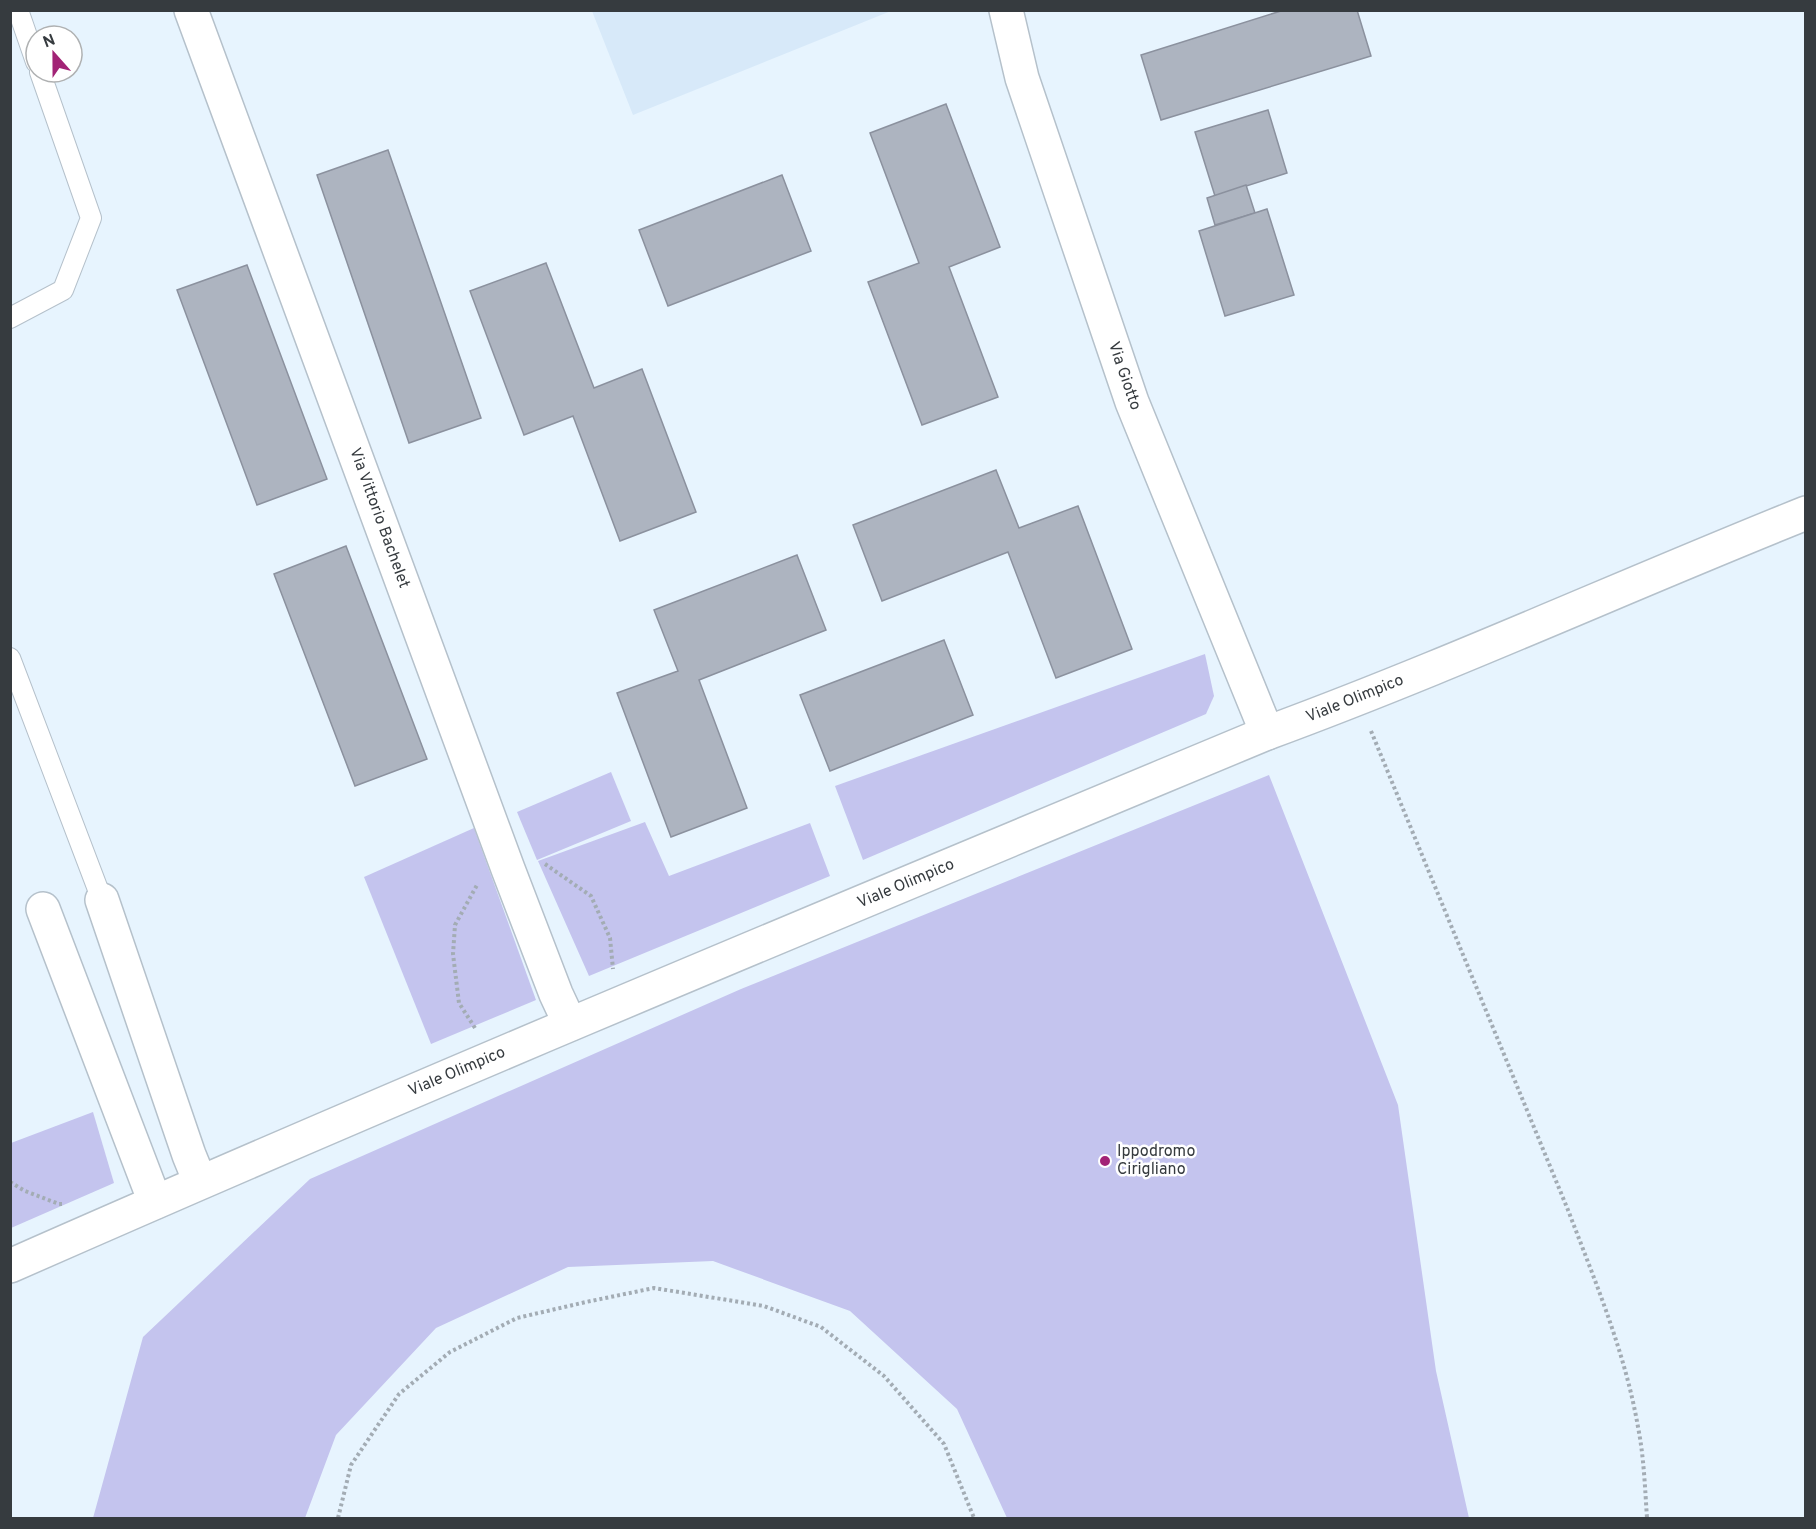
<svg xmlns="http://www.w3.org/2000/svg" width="1816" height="1529" font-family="Overpass,sans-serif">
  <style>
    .built { fill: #d7e9f9 }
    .green { fill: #c4c4ee }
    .building { fill: #adb4c0; stroke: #8b919e; stroke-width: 1.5 }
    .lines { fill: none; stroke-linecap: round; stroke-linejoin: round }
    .lane-casing { stroke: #b5c1cb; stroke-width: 22 }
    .street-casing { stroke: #b5c1cb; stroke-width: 36 }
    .secondary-casing { stroke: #b5c1cb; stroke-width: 36 }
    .path { stroke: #a3acb4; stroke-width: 4; stroke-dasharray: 3 3; stroke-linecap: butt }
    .lane { stroke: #fff; stroke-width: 20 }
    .street { stroke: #fff; stroke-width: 33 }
    .secondary { stroke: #fff; stroke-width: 33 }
    .poi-dot { fill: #a22376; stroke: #fff; stroke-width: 2 }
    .labels { text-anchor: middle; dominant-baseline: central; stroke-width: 5; stroke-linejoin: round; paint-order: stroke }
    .street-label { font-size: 16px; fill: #363b3f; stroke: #fff }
    .poi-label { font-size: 16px; fill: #363b3f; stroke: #fff; text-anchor: start }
  </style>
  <rect width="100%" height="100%" fill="#e7f4fe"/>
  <polygon class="built" points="592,11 891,11 633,115"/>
  <g class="green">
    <polygon points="1205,654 1214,696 1206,714 863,860 835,786"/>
    <polygon points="611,772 631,821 537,860 517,812"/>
    <polygon points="1269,775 1398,1105 1436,1371 1469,1518 1007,1518 957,1409 850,1311 713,1261 568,1267 436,1328 336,1435 305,1518 93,1518 143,1337 310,1179 741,989"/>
    <polygon points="645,822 669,876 810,823 830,876 589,976 538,861"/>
    <polygon points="474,828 536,1000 431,1044 364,877"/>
    <polygon points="93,1112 114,1183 11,1228 11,1143"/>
  </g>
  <g class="building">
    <polygon points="1284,10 1357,10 1371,56 1161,120 1141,55"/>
    <polygon points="946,104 1000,247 949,267 998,397 922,425 868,282 919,263 870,133"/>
    <polygon points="1268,110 1287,173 1215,196 1195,132"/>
    <polygon points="388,150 481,418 409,443 317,175"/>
    <polygon points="782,175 811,251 668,306 639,230"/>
    <polygon points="1246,185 1255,213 1215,225 1207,198"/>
    <polygon points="1267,209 1294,295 1225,316 1199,231"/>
    <polygon points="546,263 594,388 642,369 696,512 620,541 573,416 524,435 470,291"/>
    <polygon points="247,265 327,479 257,505 177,290"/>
    <polygon points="996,470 1019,528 1078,506 1132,649 1056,678 1008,552 882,601 853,525"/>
    <polygon points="346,546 427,759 355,786 274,574"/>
    <polygon points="797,555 826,630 699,680 747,808 671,837 617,693 678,671 654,610"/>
    <polygon points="944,640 973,715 830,771 800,695"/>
  </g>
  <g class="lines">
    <defs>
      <g id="lane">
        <polyline points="18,10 36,62"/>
        <polyline points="10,318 63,290 91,218 40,72"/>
        <polyline points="10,658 102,900"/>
      </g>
      <g id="street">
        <polyline points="191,10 508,869 556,994 570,1024"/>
        <polyline points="1006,10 1022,78 1132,402 1267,733"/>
        <polyline points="102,900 189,1155 200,1182"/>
        <polyline points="43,909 155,1202"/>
      </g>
      <path id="secondary" d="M10 1266C427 1082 847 908 1267 733 1449 666 1626 585 1806 513"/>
    </defs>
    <use href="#lane" class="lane-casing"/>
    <use href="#street" class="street-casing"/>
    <use href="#secondary" class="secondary-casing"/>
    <g class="path">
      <path d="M1371 731 1568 1210C1595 1281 1625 1352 1638 1427 1644 1457 1645 1489 1647 1518"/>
      <polyline points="545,864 591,896 610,938 613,969"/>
      <polyline points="475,1028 459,1003 453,954 455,925 477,885"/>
      <polyline points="10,1182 25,1191 59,1204 62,1204"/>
      <polyline points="338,1518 351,1465 399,1394 450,1352 517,1318 586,1302 654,1288 764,1306 821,1327 884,1376 944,1444 974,1518"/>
    </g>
    <use href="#lane" class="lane"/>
    <use href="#street" class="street"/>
    <use href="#secondary" class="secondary"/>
  </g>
  <circle class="poi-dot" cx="1105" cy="1161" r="6"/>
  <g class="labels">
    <g class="street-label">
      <text transform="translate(1124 376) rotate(71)">Via Giotto</text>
      <text transform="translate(379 518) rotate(70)">Via Vittorio Bachelet</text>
      <text transform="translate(1355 699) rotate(-22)">Viale Olimpico</text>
      <text transform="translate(906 884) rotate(-23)">Viale Olimpico</text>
      <text transform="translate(457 1072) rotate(-23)">Viale Olimpico</text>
    </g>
    <g class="poi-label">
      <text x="1117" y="1152">Ippodromo<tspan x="1117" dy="18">Cirigliano</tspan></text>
    </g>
  </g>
  <rect width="1816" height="1529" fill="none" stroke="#363b3f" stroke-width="24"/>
  <g transform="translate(54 54) rotate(339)"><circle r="28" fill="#ffffff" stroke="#afb1b2" stroke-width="1.5"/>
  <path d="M0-4.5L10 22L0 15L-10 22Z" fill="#a22376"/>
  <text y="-9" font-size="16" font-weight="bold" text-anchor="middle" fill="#363b3f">N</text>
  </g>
</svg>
